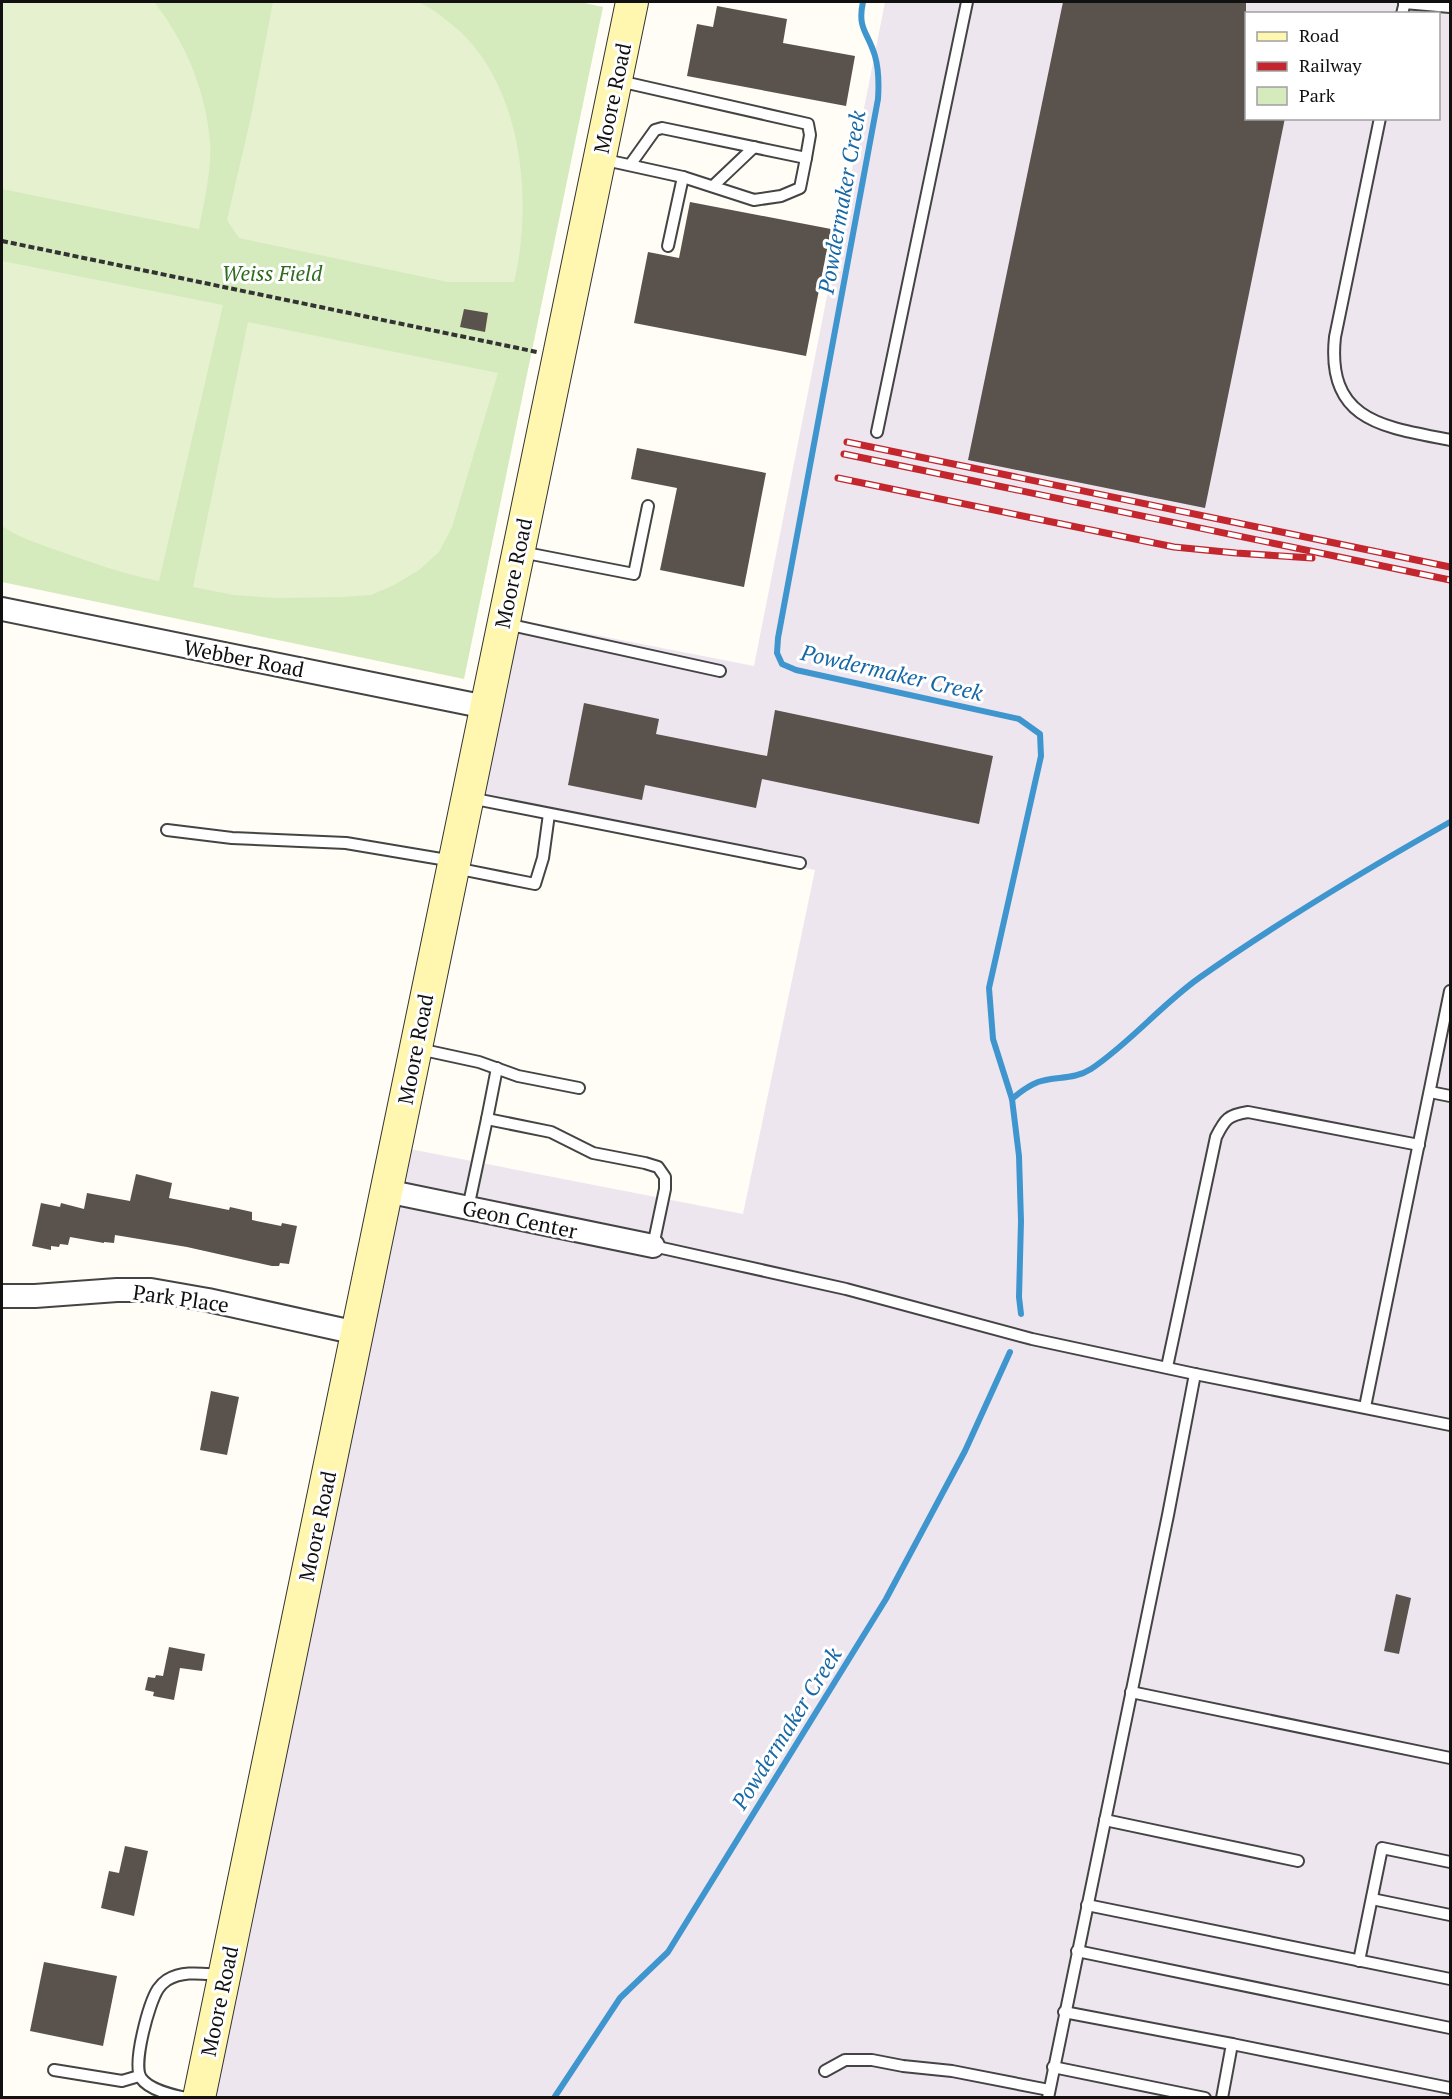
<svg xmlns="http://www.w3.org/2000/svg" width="1452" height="2099" font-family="'PT Serif',serif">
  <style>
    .industrial { fill: #eee6ef; fill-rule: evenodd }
    .green { fill: #d5ebbd }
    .pitch { fill: #e6f2cf }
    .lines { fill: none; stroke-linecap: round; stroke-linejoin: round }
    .stream { stroke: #3f96cf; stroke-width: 6 }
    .building { fill: #5a524d }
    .lane-casing { stroke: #444; stroke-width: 14 }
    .street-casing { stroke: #444; stroke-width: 26 }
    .secondary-casing { stroke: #333; stroke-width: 34 }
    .path { stroke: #333; stroke-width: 4; stroke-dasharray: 6 3; stroke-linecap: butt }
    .lane { stroke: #fff; stroke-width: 10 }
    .street { stroke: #fff; stroke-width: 22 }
    .secondary { stroke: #fff6b0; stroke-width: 32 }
    .rail-casing { stroke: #c4262e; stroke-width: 7 }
    .rail { stroke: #fff; stroke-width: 4.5; stroke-dasharray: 14; stroke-linecap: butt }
    .labels { text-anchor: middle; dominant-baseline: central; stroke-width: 6; stroke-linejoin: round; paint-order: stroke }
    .street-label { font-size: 21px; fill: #111; stroke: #fff }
    .park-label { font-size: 21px; font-style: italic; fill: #2f6b1f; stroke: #fff }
    .water-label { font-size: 22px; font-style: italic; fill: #1768a6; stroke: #fff }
  </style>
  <rect width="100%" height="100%" fill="#fffdf5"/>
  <path class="industrial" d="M885 2H1450V2097L211 2098 410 1149 743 1214 815 870 477 801 514 619 754 666ZM1246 14H1438V118H1246Z"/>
  <polygon class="green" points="2,2 580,2 603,7 464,679 2,582"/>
  <g class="pitch">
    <path d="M2 2H154C185 41 206 91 210 142 212 171 204 200 199 229L2 189Z"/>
    <path d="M273 2C307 1 341 2 374 2 387 2 403 0 416 2 427 4 441 16 450 23 522 79 534 199 514 282H448L239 238 227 220 251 117Z"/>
    <path d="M2 261 223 305 159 581C122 574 88 561 53 549 35 542 17 537 2 526Z"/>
    <polygon points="248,322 498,373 452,527 439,552 419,570 394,585 371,595 342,597 277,598 234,595 193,587"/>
  </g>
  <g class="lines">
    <g class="stream">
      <path d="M863 2C857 29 868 32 875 56 879 70 879 84 878 99L778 638 777 653 782 664 796 670 1019 719 1040 734 1041 756 989 988 993 1039 1012 1099 1019 1156 1021 1221 1019 1297 1021 1314"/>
      <path d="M1012 1099C1020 1092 1028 1086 1038 1082 1056 1076 1074 1080 1091 1069 1130 1043 1161 1005 1199 978 1280 921 1365 870 1450 822"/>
      <polyline points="554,2098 620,1998 668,1952 886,1599 965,1451 1010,1352"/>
    </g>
  </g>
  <g class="building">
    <polygon points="1063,2 1246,2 1246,118 1285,118 1205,508 968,460"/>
    <polygon points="717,6 787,19 783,43 855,56 846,106 687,76 697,24 713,27"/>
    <polygon points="690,202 831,229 806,356 634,323 648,252 679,258"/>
    <polygon points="464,309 488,313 485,332 460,327"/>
    <polygon points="637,448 766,473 744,587 660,570 677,488 631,479"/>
    <polygon points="584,703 659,719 656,734 767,756 775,710 993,756 979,824 762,779 756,808 645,785 642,800 568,785"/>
    <polygon points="136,1174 172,1183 169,1198 229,1210 230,1207 252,1212 252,1220 281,1226 282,1223 297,1226 289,1264 280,1263 279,1266 272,1266 187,1247 115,1235 114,1243 104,1242 104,1243 70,1237 68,1245 60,1244 59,1247 51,1246 51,1250 32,1246 41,1203 60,1207 61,1203 84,1209 87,1193 130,1201"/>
    <polygon points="211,1391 239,1397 227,1455 200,1450"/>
    <polygon points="1396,1594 1411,1598 1399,1654 1384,1651"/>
    <polygon points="169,1647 205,1654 202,1671 180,1668 174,1700 153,1696 154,1692 145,1690 148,1677 155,1678 156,1675 163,1676"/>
    <polygon points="125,1846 148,1851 134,1916 101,1908 109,1871 119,1873"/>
    <polygon points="44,1962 117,1976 103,2046 30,2031"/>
  </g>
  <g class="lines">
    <defs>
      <g id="lane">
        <polyline points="1404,3 1450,7"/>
        <polyline points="1402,14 1405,2"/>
        <polyline points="619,81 808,124 810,135 806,158"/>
        <path d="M1380 118 1335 337C1326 422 1385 427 1450 440"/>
        <polyline points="601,159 683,177 754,200 781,196 800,188 806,158 662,128 655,130 630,165"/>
        <polyline points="714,185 754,147"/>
        <polyline points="668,246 683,177"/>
        <polyline points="877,432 967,2"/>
        <polyline points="521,552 634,574 648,506"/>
        <polyline points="506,624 720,671"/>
        <polyline points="470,798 800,863"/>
        <polyline points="167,830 232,838 346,843 453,861"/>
        <polyline points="455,868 535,884 543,858 549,814"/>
        <polyline points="419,1049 479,1062 518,1076 579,1088"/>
        <polyline points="1430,1092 1450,1096"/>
        <polyline points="487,1119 497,1068"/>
        <polyline points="468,1208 487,1119 551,1132 593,1153 645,1163 658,1167 665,1177 665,1189 653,1246 846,1289 1032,1339 1195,1374 1450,1425"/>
        <path d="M1167 1367 1216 1137C1225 1119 1228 1115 1248 1112L1419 1145"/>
        <polyline points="1365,1407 1450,991"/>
        <polyline points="1131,1692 1450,1758"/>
        <polyline points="1105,1820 1298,1861"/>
        <polyline points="1372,1899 1450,1915"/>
        <polyline points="1087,1905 1450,1979"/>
        <polyline points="1077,1951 1450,2028"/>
        <polyline points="1359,1961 1382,1848 1450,1862"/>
        <polyline points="1064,2012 1232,2044 1222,2098"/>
        <polyline points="1232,2044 1450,2088"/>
        <polyline points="1053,2067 1205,2098"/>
        <polyline points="54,2070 122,2081 139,2076"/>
        <polyline points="825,2071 845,2060 872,2060 903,2066 952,2071 1049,2090"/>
        <path d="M186 2098C172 2095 149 2090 141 2078 132 2064 149 2003 158 1989 160 1986 164 1982 167 1980 184 1970 203 1974 221 1975"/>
        <polyline points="1048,2098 1168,1515 1195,1374"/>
      </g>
      <g id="street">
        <polyline points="2,609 486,707"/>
        <polyline points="386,1191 653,1246"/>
        <polyline points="2,1296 35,1296 117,1290 151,1290 208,1300 357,1333"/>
      </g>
      <polyline id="secondary" points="199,2098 632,2"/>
    </defs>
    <use href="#lane" class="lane-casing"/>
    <use href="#street" class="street-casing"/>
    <use href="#secondary" class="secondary-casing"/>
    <polyline class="path" points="2,241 537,352"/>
    <use href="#lane" class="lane"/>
    <use href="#street" class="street"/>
    <use href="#secondary" class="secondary"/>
    <defs>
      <g id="rail">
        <polyline points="847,442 1450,567"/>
        <polyline points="844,454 1450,580"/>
        <polyline points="838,478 1174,547 1236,553 1312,558"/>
      </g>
    </defs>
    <use href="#rail" class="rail-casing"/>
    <use href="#rail" class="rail"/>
  </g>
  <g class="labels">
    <g class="street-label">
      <text transform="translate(612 98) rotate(-78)">Moore Road</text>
      <text transform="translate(513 573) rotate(-78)">Moore Road</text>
      <text transform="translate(244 658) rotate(11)">Webber Road</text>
      <text transform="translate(415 1049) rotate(-79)">Moore Road</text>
      <text transform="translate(520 1219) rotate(12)">Geon Center</text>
      <text transform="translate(181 1298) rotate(8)">Park Place</text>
      <text transform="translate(317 1526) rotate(-78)">Moore Road</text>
      <text transform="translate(219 2001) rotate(-78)">Moore Road</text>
    </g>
    <g class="park-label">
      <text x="272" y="273">Weiss Field</text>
    </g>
    <g class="water-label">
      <text transform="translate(841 202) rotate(-80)">Powdermaker Creek</text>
      <text transform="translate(892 672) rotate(13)">Powdermaker Creek</text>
      <text transform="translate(786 1728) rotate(-58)">Powdermaker Creek</text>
    </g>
  </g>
  <rect width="1452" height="2099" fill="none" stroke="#111111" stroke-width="6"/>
  <rect x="1245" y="12" width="195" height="108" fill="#ffffff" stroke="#a0a0a0" stroke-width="1.5"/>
  <rect x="1257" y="32" width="30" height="9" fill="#fff6b0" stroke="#a0a0a0" stroke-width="1.5"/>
  <text x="1299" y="42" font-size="18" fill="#111111">Road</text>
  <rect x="1257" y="62" width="30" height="9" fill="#c4262e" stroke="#a0a0a0" stroke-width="1.5"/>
  <text x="1299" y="72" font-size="18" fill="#111111">Railway</text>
  <rect x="1257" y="87" width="30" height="18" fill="#d5ebbd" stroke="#a0a0a0" stroke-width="1.5"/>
  <text x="1299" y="102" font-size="18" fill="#111111">Park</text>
</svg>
